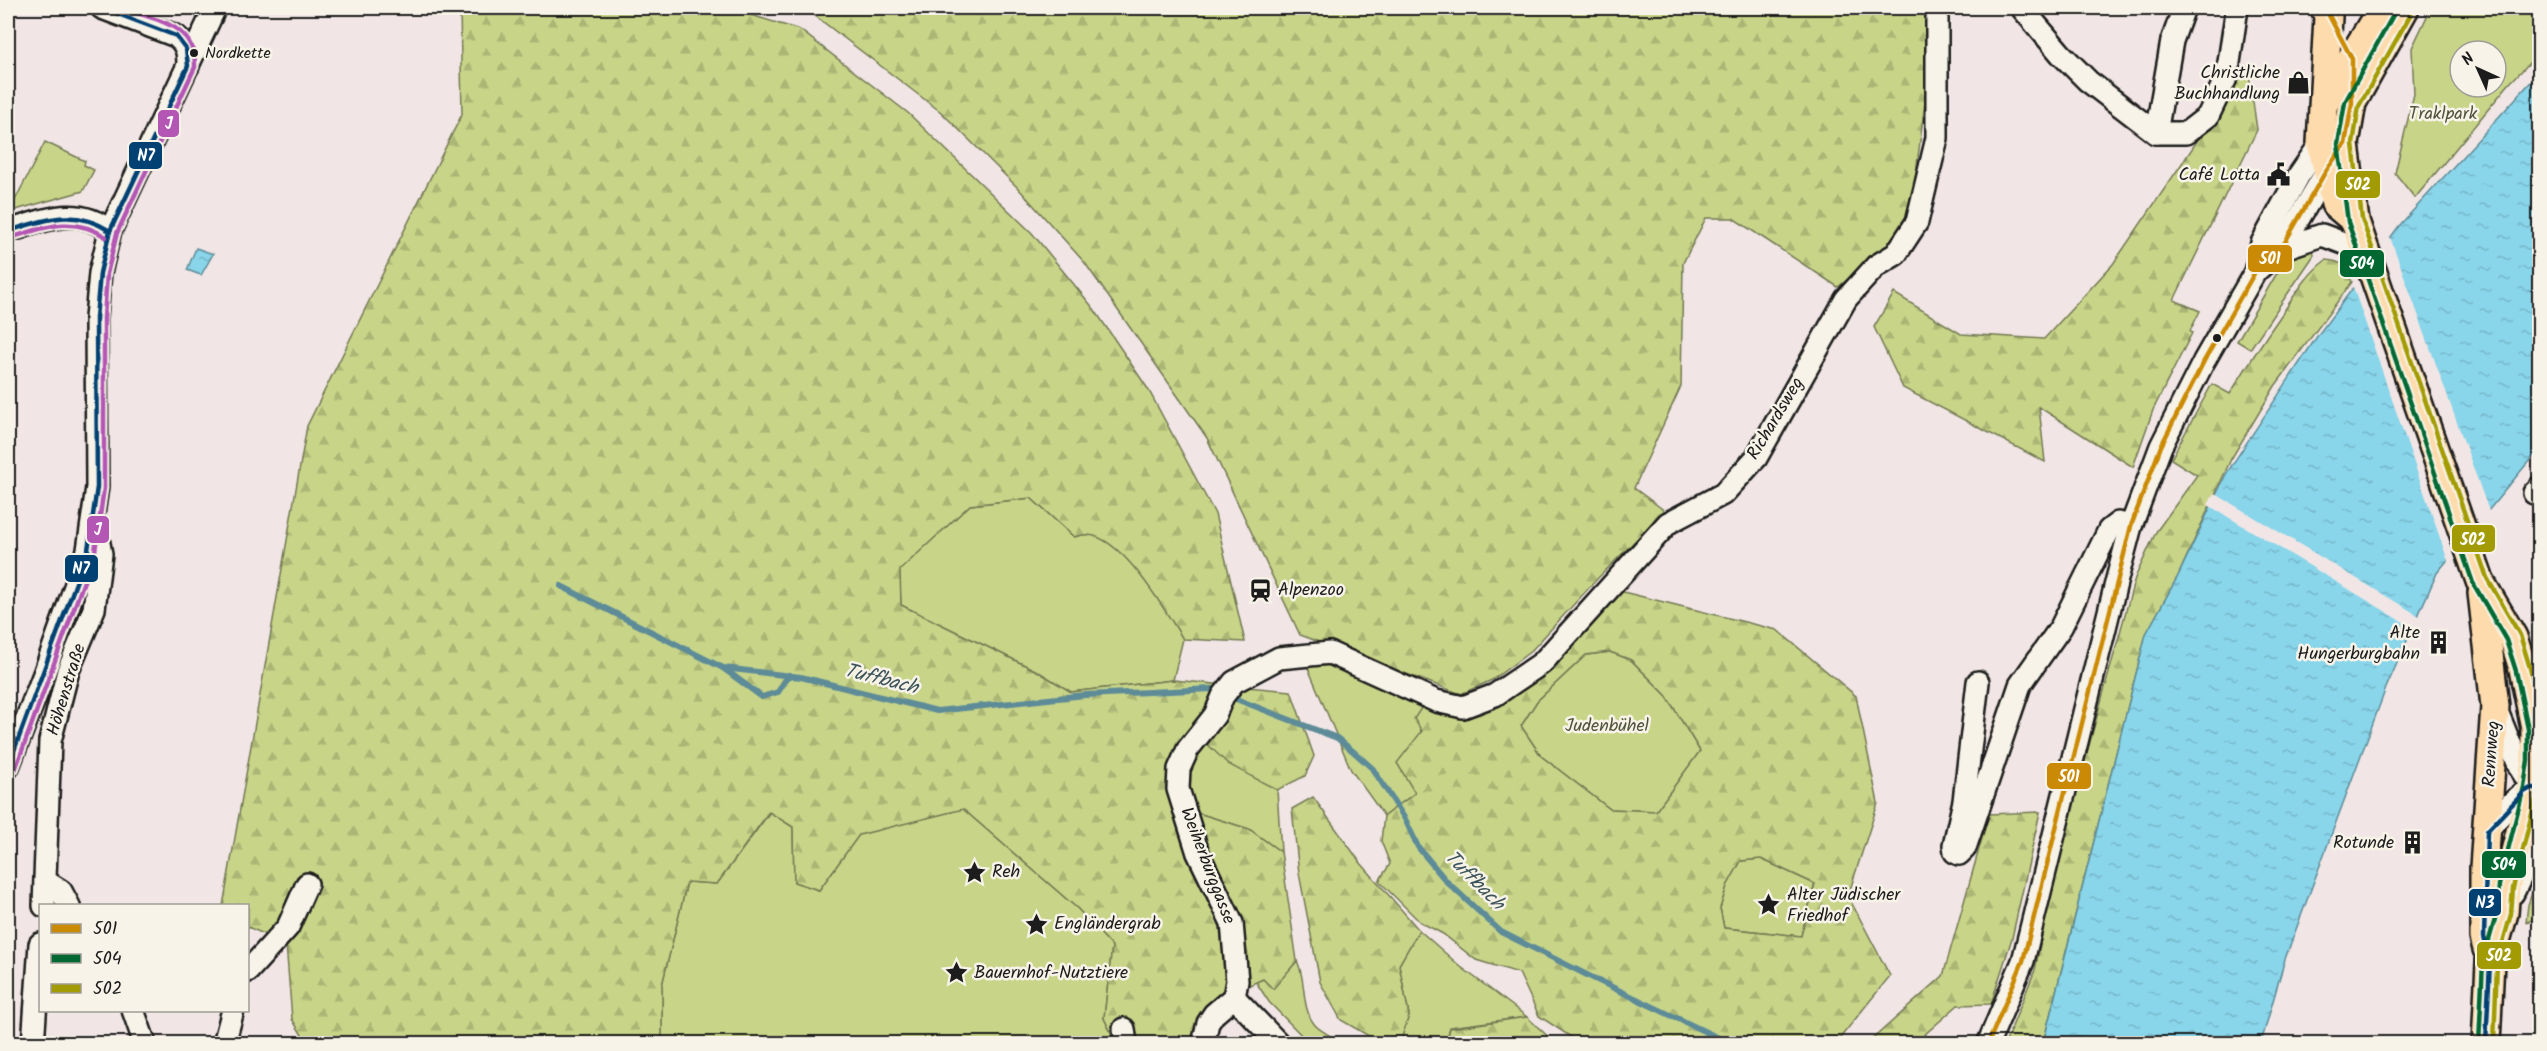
<svg xmlns="http://www.w3.org/2000/svg" width="2547" height="1051" font-family="Kalam,sans-serif">
  <style>
    .green { fill: #c8d588; stroke: #727852; stroke-width: 1.5; fill-rule: evenodd }
    .forest { fill: url(#forest-firs); stroke: #727852; stroke-width: 1.5; fill-rule: evenodd }
    .water { fill: url(#water-ripples); stroke: #5d8b98; stroke-width: 1.5 }
    .pier { fill: #f1e6e5 }
    .lines { fill: none; stroke-linecap: round; stroke-linejoin: round }
    .stream { stroke: #5d8b98; stroke-width: 6 }
    .minor-casing { stroke: #1c1c1c; stroke-width: 26 }
    .major-casing { stroke: #1c1c1c; stroke-width: 32 }
    .minor { stroke: #f7f3e8; stroke-width: 21 }
    .major { stroke: #fedbac; stroke-width: 27 }
    .bus-1-casing { stroke: #f7f3e8; stroke-width: 9 }
    .bus-2-casing { stroke: #f7f3e8; stroke-width: 9 }
    .bus-3-casing { stroke: #f7f3e8; stroke-width: 9 }
    .bus-4-casing { stroke: #f7f3e8; stroke-width: 9 }
    .bus-5-casing { stroke: #f7f3e8; stroke-width: 9 }
    .bus-6-casing { stroke: #f7f3e8; stroke-width: 9 }
    .bus-1 { stroke: #cb8a06; stroke-width: 4.5 }
    .bus-2 { stroke: #006830; stroke-width: 4.5 }
    .bus-3 { stroke: #a39b03; stroke-width: 4.5 }
    .bus-4 { stroke: #004173; stroke-width: 4.5 }
    .bus-5 { stroke: #b457b4; stroke-width: 4.5 }
    .bus-6 { stroke: #004173; stroke-width: 4.5 }
    .bus-dot { fill: #1c1c1c; stroke: #f7f3e8; stroke-width: 2 }
    .labels { text-anchor: middle; dominant-baseline: central; stroke-width: 5; stroke-linejoin: round; paint-order: stroke }
    .bus-label { font-size: 16px; fill: #1c1c1c; stroke: #f7f3e8; text-anchor: start }
    .poi-label { font-size: 18px; fill: #1c1c1c; stroke: #f7f3e8; text-anchor: start }
    .park-label { font-size: 18px; fill: #50543c; stroke: #f7f3e8 }
    .street-label { font-size: 18px; fill: #1c1c1c; stroke: #f7f3e8 }
    .water-label { font-size: 20px; font-style: italic; fill: #3d545a; stroke: #f7f3e8 }
    .line-badge { stroke: #f7f3e8; stroke-width: 2 }
    .badge-label { font-size: 16px; text-anchor: middle; font-weight: bold; fill: #fff }
  </style>
  <defs>
    <pattern id="forest-firs" width="22" height="20" patternUnits="userSpaceOnUse" patternTransform="scale(1.5)"><rect width="22" height="20" fill="#c8d588"/><path d="M5 1l3.5 6h-7zM16 11l3.5 6h-7z" fill="#abb675"/></pattern>
    <pattern id="water-ripples" width="26" height="14" patternUnits="userSpaceOnUse" patternTransform="scale(1.5)"><rect width="26" height="14" fill="#89d5ea"/><path d="M2 4q2-2 4 0t4 0M15 11q2-2 4 0t4 0" fill="none" stroke="#76b6c8"/></pattern>
  </defs>
  <rect width="100%" height="100%" fill="#f1e6e5"/>
  <filter id="ink" filterUnits="userSpaceOnUse"><feTurbulence type="fractalNoise" baseFrequency=".0167" numOctaves="2"/><feDisplacementMap in="SourceGraphic" scale="12" xChannelSelector="R" yChannelSelector="G"/><feConvolveMatrix kernelMatrix="1 2 1 2 8 2 1 2 1" color-interpolation-filters="sRGB"/></filter>
  <g filter="url(#ink)">
    <g class="green">
      <path d="M2431 8H2539V53L2509 84 2415 198 2395 173 2414 94 2412 48ZM2460 51H2496V87H2460Z"/>
      <polygon points="45,142 85,161 84,165 94,170 83,191 12,211 12,206"/>
      <polygon points="2312,243 2314,255 2250,349 2237,341 2280,268 2291,254"/>
      <path d="M1031 498 1074 537C1078 536 1084 534 1088 534 1124 537 1166 611 1183 639L1173 680 1071 692 1037 671 901 605 899 570 970 505Z"/>
      <polygon points="1610,652 1631,660 1666,695 1700,751 1656,811 1610,809 1541,756 1521,726 1537,701 1586,655"/>
      <polygon points="1329,660 1423,705 1415,793 1384,816 1351,770 1306,663"/>
      <polygon points="1199,736 1277,790 1281,852 1249,829 1185,809 1179,769"/>
      <polygon points="963,809 1078,909 1112,946 1104,1018 1116,1043 662,1044 662,985 687,882 717,884 770,812 793,827 794,882 819,890 859,834"/>
      <polygon points="1761,859 1815,884 1801,936 1724,928 1720,908 1727,886 1741,861"/>
      <polygon points="2539,872 2539,918 2526,922 2528,905"/>
      <polygon points="1419,930 1461,967 1527,1017 1450,1027 1446,1043 1400,1043 1409,1015 1399,965"/>
      <path d="M1297 961C1307 980 1300 1007 1315 1025 1321 1032 1335 1038 1343 1043H1309L1269 1002 1256 982 1263 979 1273 988Z"/>
    </g>
    <g class="forest">
      <path d="M460 8H728L800 30 908 113 1032 233 1094 309 1148 389 1215 514 1245 642 1183 639C1166 612 1123 537 1088 535 1084 534 1079 536 1074 537L1031 498 970 505 900 570 901 605 1037 671 1071 692 1173 680 1291 691 1314 756 1305 776 1277 790 1228 764 1199 736 1188 749 1185 809 1249 829 1281 852 1297 961 1273 989 1263 979 1214 1001 1188 1043H1116L1104 1018 1112 946 1078 909 963 809 859 835 819 890 794 882 793 827 769 812 717 884 687 882 662 985V1043H307L292 1019 286 944 248 927V906H223L307 426 462 114Z"/>
      <polygon points="798,8 1931,8 1933,39 1911,212 1895,241 1838,287 1733,218 1706,218 1683,263 1681,386 1634,488 1665,511 1598,578 1531,651 1492,680 1461,694 1300,635 1207,438 1085,263 1018,188 941,112 806,9"/>
      <polygon points="2248,67 2257,130 2174,300 2200,311 2190,331 2192,333 2153,410 2133,467 2039,407 2045,462 1903,388 1874,327 1894,293 1961,334 2044,339 2113,264"/>
      <path d="M2326 260C2343 261 2346 267 2352 282L2275 386 2231 459 2178 576 2146 634 2043 1043 2005 1044 2035 970 2055 869 2135 578 2156 532 2197 475 2171 459 2212 384 2230 394C2247 366 2265 338 2284 311 2296 293 2308 273 2326 260Z"/>
      <path d="M1611 589 1777 630 1856 696 1878 803 1848 896 1890 976 1836 1043H1580L1539 1016 1519 973 1476 960 1443 934 1420 922 1379 881 1390 864 1381 841 1384 816 1415 793 1397 763 1422 731 1414 719 1423 705 1487 707ZM1610 652 1631 660 1666 695 1700 751 1656 811 1610 809 1541 756 1521 726 1537 701 1586 655ZM1761 859 1815 884 1801 936 1724 928 1720 908 1727 886 1741 861Z"/>
      <polygon points="1313,797 1360,862 1419,930 1399,965 1409,1015 1400,1043 1381,1043 1341,1020 1320,982 1299,873 1292,809"/>
      <polygon points="2040,812 2012,938 1991,1004 1958,1005 1915,1043 1868,1043 1943,976 1989,814"/>
      <polygon points="1527,1017 1555,1043 1446,1043 1450,1028"/>
    </g>
    <g class="water">
      <polygon points="2539,73 2539,449 2437,573 2386,688 2285,959 2261,1043 2043,1044 2146,634 2178,576 2226,474 2318,335 2399,226"/>
      <polygon points="196,248 213,254 201,275 187,270"/>
    </g>
    <g class="pier">
      <polygon points="2389,234 2490,514 2449,564 2352,284"/>
      <polygon points="2214,493 2421,617 2415,629 2208,505"/>
    </g>
    <g class="lines">
      <g class="stream">
        <polyline points="561,586 723,668 801,677 937,711 1085,695 1213,689"/>
        <polyline points="723,668 762,697 778,692 789,675"/>
        <polyline points="1236,699 1337,738 1354,752 1373,769 1405,819 1418,847 1447,882 1501,932 1595,979 1731,1044"/>
      </g>
      <defs>
        <g id="minor">
          <path d="M102 8 176 36C187 45 188 52 188 66"/>
          <polyline points="2022,8 2061,54 2088,81 2156,133 2186,133 2208,116 2227,76 2237,8"/>
          <polyline points="2156,133 2172,41 2184,8"/>
          <path d="M8 231C44 221 76 204 110 231"/>
          <polyline points="2281,249 2322,235 2365,251"/>
          <polyline points="2255,272 2262,243 2299,175 2321,143"/>
          <polyline points="2534,493 2540,487"/>
          <polyline points="1978,682 1964,801 1954,845 1955,852 1959,854 1965,848 2020,685 2061,627 2109,530 2118,523 2131,526"/>
          <polyline points="2496,709 2520,768 2535,792"/>
          <polyline points="8,767 44,674 88,550 97,487 96,318 100,273 110,231 215,8"/>
          <path d="M2487 831C2497 819 2520 789 2536 788"/>
          <polyline points="45,881 61,891 69,906"/>
          <polyline points="2513,893 2528,862 2540,847"/>
          <polyline points="44,906 50,741 68,671 94,609 101,554 97,533"/>
          <polyline points="248,971 288,927 307,884"/>
          <polyline points="1234,997 1279,1044"/>
          <polyline points="133,1010 145,1044"/>
          <polyline points="1124,1029 1126,1044"/>
          <polyline points="33,1044 40,944"/>
          <polyline points="224,1044 233,1010"/>
          <polyline points="1203,1044 1208,1023 1214,1014 1234,997 1237,981 1232,923 1198,853 1178,789 1179,769 1188,749 1215,715 1223,696 1234,682 1279,658 1330,653 1436,701 1463,707 1495,695 1542,663 1668,523 1723,494 1756,458 1846,299 1876,266 1896,254 1917,222 1937,138 1937,8"/>
          <polyline points="1988,1044 2023,961 2117,579 2131,526 2161,446 2204,361 2255,272 2281,249 2332,162"/>
        </g>
        <g id="major">
          <polyline points="2325,8 2328,17 2321,143 2335,204 2355,221"/>
          <polyline points="2405,8 2352,103 2345,144 2355,221 2480,581 2513,637 2523,669 2535,728 2535,761 2531,788 2506,887 2504,913 2490,962 2486,1044"/>
          <polyline points="2325,102 2382,8"/>
          <polyline points="2482,593 2495,706 2484,868 2484,937 2487,949"/>
        </g>
      </defs>
      <use href="#minor" class="minor-casing"/>
      <use href="#major" class="major-casing"/>
      <use href="#minor" class="minor"/>
      <use href="#major" class="major"/>
      <defs>
        <polyline id="bus-1" points="1988,1044 2023,961 2131,526 2161,446 2204,361 2255,272 2281,249 2327,169 2345,144 2352,103 2352,59 2325,8"/>
        <polyline id="bus-2" points="2397,8 2345,102 2338,144 2348,222 2473,583 2506,640 2516,671 2528,729 2528,760 2524,787 2499,885 2497,912 2483,961 2479,1044"/>
        <g id="bus-3">
          <polyline points="2412,12 2359,106 2353,144 2362,219 2487,578 2520,635 2530,668 2540,712"/>
          <polyline points="2494,1044 2497,963 2511,914 2513,888 2540,782"/>
        </g>
        <g id="bus-4">
          <path d="M8 231C46 220 73 207 110 231"/>
          <polyline points="8,767 88,550 97,487 96,318 100,273 110,231 188,66 186,49 176,36 102,8"/>
        </g>
        <g id="bus-5">
          <path d="M10 238C46 227 72 215 106 237"/>
          <path d="M15 770 95 551 104 488V318L107 274 117 233 195 67C196 24 155 20 122 8"/>
        </g>
        <polyline id="bus-6" points="2486,1044 2490,962 2484,937 2487,831 2524,792 2531,788 2540,788"/>
      </defs>
      <use href="#bus-1" class="bus-1-casing"/>
      <use href="#bus-2" class="bus-2-casing"/>
      <use href="#bus-3" class="bus-3-casing"/>
      <use href="#bus-4" class="bus-4-casing"/>
      <use href="#bus-5" class="bus-5-casing"/>
      <use href="#bus-6" class="bus-6-casing"/>
      <use href="#bus-1" class="bus-1"/>
      <use href="#bus-2" class="bus-2"/>
      <use href="#bus-3" class="bus-3"/>
      <use href="#bus-4" class="bus-4"/>
      <use href="#bus-5" class="bus-5"/>
      <use href="#bus-6" class="bus-6"/>
    </g>
  </g>
  <defs>
    <symbol id="shop-bare" viewBox="-9 -9 18 18"><path d="M-5-2.5h2.3a2.7 3.5 0 0 1 5.4 0H5L5.5 6h-11ZM-1.5-2.5h3a1.5 2.3 0 0 0-3 0Z" fill="#1c1c1c" stroke="#f7f3e8" stroke-width="2.5" paint-order="stroke"/></symbol>
    <symbol id="civic-bare" viewBox="-9 -9 18 18"><path d="M-.6-6.5H3V-4.5H.6V-3L4-1V1h2V6H-6V1h2V-1L-.6-3ZM-1.2 2.5V6h2.4V2.5Z" fill="#1c1c1c" stroke="#f7f3e8" stroke-width="2.5" paint-order="stroke"/></symbol>
    <symbol id="station-bare" viewBox="-9 -9 18 18"><path d="M-3-6H3Q5-6 5-4V2Q5 4 3 4L4.5 6H3L1.5 4h-3L-3 6H-4.5L-3 4Q-5 4-5 2V-4Q-5-6-3-6ZM-3.5-4v3h7v-3ZM-3.5 1v1.5H-2V1ZM2 1v1.5H3.5V1Z" fill="#1c1c1c" stroke="#f7f3e8" stroke-width="2.5" paint-order="stroke"/></symbol>
    <symbol id="building-bare" viewBox="-9 -9 18 18"><path d="M-4-6H4V6H1V3H-1V6H-4ZM-2.5-4.3h1.7v1.8h-1.7ZM.8-4.3h1.7v1.8H.8ZM-2.5-1h1.7V.8h-1.7ZM.8-1h1.7V.8H.8Z" fill="#1c1c1c" stroke="#f7f3e8" stroke-width="2.5" paint-order="stroke"/></symbol>
    <symbol id="sight-bare" viewBox="-9 -9 18 18"><path d="M0-6L1.8-2.2L6-1.7L2.9 1.2L3.7 5.4L0 3.3L-3.7 5.4L-2.9 1.2L-6-1.7L-1.8-2.2Z" fill="#1c1c1c" stroke="#f7f3e8" stroke-width="2.5" paint-order="stroke"/></symbol>
  </defs>
  <g fill-rule="evenodd">
    <use href="#shop-bare" x="2282" y="66" width="33" height="33"/>
    <use href="#civic-bare" x="2262" y="158" width="33" height="33"/>
    <use href="#station-bare" x="1244" y="574" width="33" height="33"/>
    <use href="#building-bare" x="2422" y="626" width="33" height="33"/>
    <use href="#building-bare" x="2396" y="826" width="33" height="33"/>
    <use href="#sight-bare" x="958" y="856" width="33" height="33"/>
    <use href="#sight-bare" x="1752" y="888" width="33" height="33"/>
    <use href="#sight-bare" x="1020" y="908" width="33" height="33"/>
    <use href="#sight-bare" x="940" y="956" width="33" height="33"/>
  </g>
  <g class="bus-dot">
    <circle cx="194" cy="53" r="5"/>
    <circle cx="2217" cy="338" r="5"/>
  </g>
  <g class="labels">
    <g class="bus-label">
      <text x="205" y="53">Nordkette</text>
    </g>
    <g class="poi-label">
      <text x="2280" y="73" text-anchor="end">Christliche<tspan x="2280" dy="21">Buchhandlung</tspan></text>
      <text x="2260" y="175" text-anchor="end">Café Lotta</text>
      <text x="1278" y="590">Alpenzoo</text>
      <text x="2420" y="633" text-anchor="end">Alte<tspan x="2420" dy="21">Hungerburgbahn</tspan></text>
      <text x="2394" y="843" text-anchor="end">Rotunde</text>
      <text x="992" y="872">Reh</text>
      <text x="1787" y="895">Alter Jüdischer<tspan x="1787" dy="21">Friedhof</tspan></text>
      <text x="1054" y="924">Engländergrab</text>
      <text x="974" y="973">Bauernhof-Nutztiere</text>
    </g>
    <g class="park-label">
      <text x="2443" y="114">Traklpark</text>
      <text x="1607" y="726">Judenbühel</text>
    </g>
    <g class="street-label">
      <text transform="translate(1776 419) rotate(-59)">Richardsweg</text>
      <text transform="translate(67 690) rotate(-73)">Höhenstraße</text>
      <text transform="translate(2492 754) rotate(-86)">Rennweg</text>
      <text transform="translate(1207 866) rotate(69)">Weiherburggasse</text>
    </g>
    <g class="water-label">
      <text transform="translate(881 680) rotate(14)">Tuffbach</text>
      <text transform="translate(1474 881) rotate(45)">Tuffbach</text>
    </g>
  </g>
  <g class="line-badge">
    <rect x="157" y="109" width="23" height="29" rx="6" fill="#b457b4"/>
    <rect x="128" y="141" width="35" height="29" rx="6" fill="#004173"/>
    <rect x="2335" y="170" width="46" height="29" rx="6" fill="#a39b03"/>
    <rect x="2247" y="244" width="46" height="29" rx="6" fill="#cb8a06"/>
    <rect x="2339" y="249" width="46" height="29" rx="6" fill="#006830"/>
    <rect x="86" y="515" width="24" height="29" rx="6" fill="#b457b4"/>
    <rect x="2451" y="524" width="45" height="29" rx="6" fill="#a39b03"/>
    <rect x="64" y="554" width="35" height="29" rx="6" fill="#004173"/>
    <rect x="2046" y="762" width="46" height="28" rx="6" fill="#cb8a06"/>
    <rect x="2481" y="850" width="46" height="29" rx="6" fill="#006830"/>
    <rect x="2468" y="888" width="34" height="29" rx="6" fill="#004173"/>
    <rect x="2476" y="941" width="46" height="29" rx="6" fill="#a39b03"/>
  </g>
  <g class="badge-label">
    <text x="169" y="129">J</text>
    <text x="146" y="161">N7</text>
    <text x="2358" y="190">502</text>
    <text x="2270" y="264">501</text>
    <text x="2362" y="269">504</text>
    <text x="98" y="535">J</text>
    <text x="2473" y="545">502</text>
    <text x="81" y="574">N7</text>
    <text x="2069" y="782">501</text>
    <text x="2504" y="870">504</text>
    <text x="2485" y="908">N3</text>
    <text x="2499" y="961">502</text>
  </g>
  <rect width="2547" height="1051" fill="none" stroke="#f7f3e8" stroke-width="30"/>
  <rect x="15" y="15" width="2517" height="1021" fill="none" stroke="#1c1c1c" stroke-width="2" filter="url(#ink)"/>
  <rect x="39" y="904" width="210" height="108" fill="#f7f3e8" stroke="#9f9d96" stroke-width="1.5"/>
  <rect x="51" y="924" width="30" height="9" fill="#cb8a06" stroke="#9f9d96" stroke-width="1.5"/>
  <text x="93" y="934" font-size="18" fill="#1c1c1c">501</text>
  <rect x="51" y="954" width="30" height="9" fill="#006830" stroke="#9f9d96" stroke-width="1.5"/>
  <text x="93" y="964" font-size="18" fill="#1c1c1c">504</text>
  <rect x="51" y="984" width="30" height="9" fill="#a39b03" stroke="#9f9d96" stroke-width="1.5"/>
  <text x="93" y="994" font-size="18" fill="#1c1c1c">502</text>
  <g transform="translate(2478 69) rotate(315)"><circle r="28" fill="#f7f3e8" stroke="#9f9d96" stroke-width="1.5"/>
  <path d="M0-4.5L10 22L0 15L-10 22Z" fill="#1c1c1c"/>
  <text y="-9" font-size="16" font-weight="bold" text-anchor="middle" fill="#1c1c1c">N</text>
  </g>
</svg>
